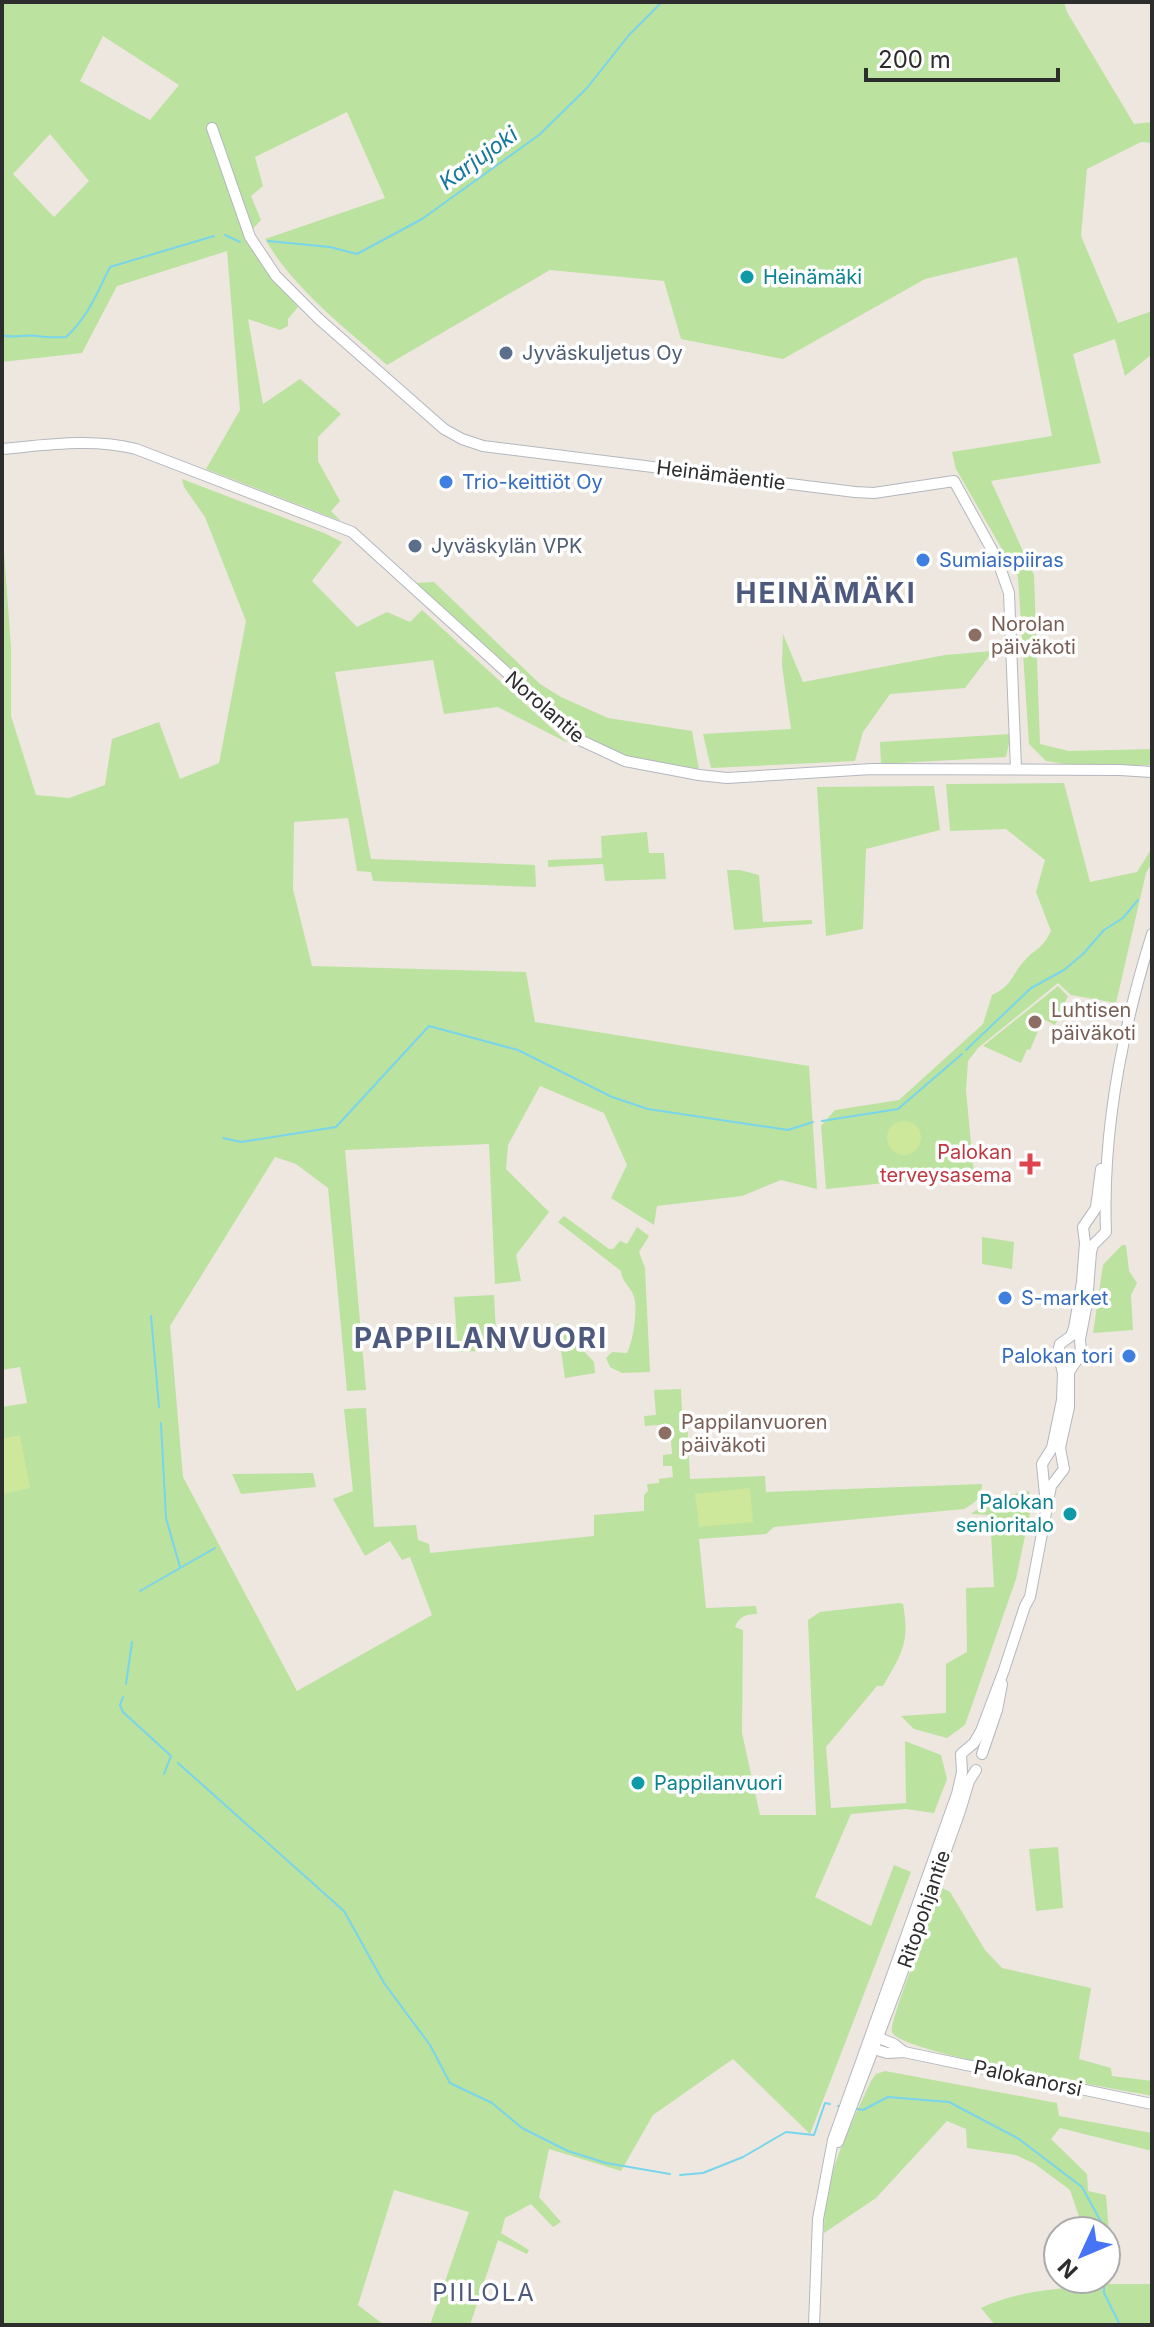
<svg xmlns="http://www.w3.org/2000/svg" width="1154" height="2327" font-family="Inter,sans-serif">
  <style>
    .green { fill: #bbe29f; fill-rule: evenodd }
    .pitch { fill: #cde89b }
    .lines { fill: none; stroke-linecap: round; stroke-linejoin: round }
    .stream { stroke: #78d5eb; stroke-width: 2 }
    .secondary-casing { stroke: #b3b7bf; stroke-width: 12 }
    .secondary { stroke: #fff; stroke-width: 10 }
    .culture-dot { fill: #0f9aa8; stroke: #fff; stroke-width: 3 }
    .service-dot { fill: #5c6f8a; stroke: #fff; stroke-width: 3 }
    .shop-dot { fill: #3f7fe0; stroke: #fff; stroke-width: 3 }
    .education-dot { fill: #8d6e63; stroke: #fff; stroke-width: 3 }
    .health-dot { fill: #e0444e; stroke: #fff; stroke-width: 3 }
    .labels { text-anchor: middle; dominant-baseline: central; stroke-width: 7; stroke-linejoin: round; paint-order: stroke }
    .culture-label { font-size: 20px; fill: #0d838f; stroke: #fff; text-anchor: start }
    .service-label { font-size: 20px; fill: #4e5e75; stroke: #fff; text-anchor: start }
    .street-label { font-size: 20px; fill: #2d2d2d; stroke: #fff }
    .shop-label { font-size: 20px; fill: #366cbe; stroke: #fff; text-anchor: start }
    .education-label { font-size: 20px; fill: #785e54; stroke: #fff; text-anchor: start }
    .health-label { font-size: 20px; fill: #be3a42; stroke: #fff; text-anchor: end }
    .water-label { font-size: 22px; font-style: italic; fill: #13769b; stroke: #fff }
    .quarter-label { font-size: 24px; letter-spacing: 2px; fill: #4e5a7d; stroke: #fff }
    .district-label { font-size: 28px; font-weight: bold; letter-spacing: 2px; fill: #4e5a7d; stroke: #fff }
  </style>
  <rect width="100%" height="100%" fill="#eee7e0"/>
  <g class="green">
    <path d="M2 2H1064L1067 12 1134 124 1152 122V143L1141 142 1087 169 1081 236 1118 323 1152 311V354L1125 376 1115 339 1073 354 1101 463 991 481 1034 575 1040 744 1069 751 1152 749V765L1078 766 1046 761 1029 744 1018 577 956 469 952 452 1052 436 1017 257 925 279 783 359 681 339 664 281 550 270 387 365C344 327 294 289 265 239L385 198 347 112 255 157 263 186 251 196 261 220 245 237 267 271 298 307 288 319V326L280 330 248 319 263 404 300 379 341 414 318 437V461L340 501 331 511 341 521 206 469 240 410 227 251 117 286 82 353 2 362ZM103 36 179 85 150 120 80 81ZM50 134 89 181 54 217 13 174Z"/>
    <path d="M182 479 324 533 342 542 312 581 357 627 387 612 410 622 422 610 568 743 498 707 444 714 433 660 335 672 371 859 535 865 536 887 373 881 371 872 357 871 348 818 294 822 293 889 312 966 526 972 535 1022 809 1066 817 1189 781 1180 742 1196 657 1206 654 1225 611 1198 627 1165 604 1113 540 1086 508 1145 506 1169 549 1212 516 1255 521 1281 495 1284 489 1144 345 1150 366 1390 347 1391 328 1188 296 1164 275 1157 170 1326 183 1477 297 1691 432 1615 410 1557 402 1560 390 1541 365 1556 333 1499 353 1491 344 1409 366 1408 374 1527 416 1525 418 1540 429 1544 430 1553 594 1536V1515L644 1511V1495L648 1491 647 1484 659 1483V1479L673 1477 672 1466H663V1455L672 1454 670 1424 645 1426 644 1416 656 1415 654 1390 681 1389 682 1411 687 1417 690 1479 765 1476 766 1492 982 1484C982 1497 975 1503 964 1509L774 1527 766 1534 699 1539 706 1608 756 1606 757 1614C745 1614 739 1617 735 1627L743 1630 742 1733 760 1815H816L808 1620 820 1612 899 1603 903 1604C910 1642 902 1654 883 1686H877L826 1747 831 1808 906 1803 905 1741 941 1755 947 1779 934 1813 906 1809 851 1814 815 1897 871 1926 894 1865 911 1872 810 2134 733 2059 653 2115 621 2171 549 2149 539 2197 561 2222 553 2227 531 2204 505 2218 501 2233 529 2250 527 2254 498 2240 470 2325H430L469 2212 394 2190 358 2305 384 2325H2V1407L27 1403 20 1367 2 1370V523L11 648V716L36 795 69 798 105 785 112 739 159 722 180 779 219 763 246 621 205 517 184 487Z"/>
    <polygon points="434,582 540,684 561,697 608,718 692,731 699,769 625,756 584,739 416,583"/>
    <polygon points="783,634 803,682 945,655 993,651 965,688 890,694 863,732 855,761 711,768 703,734 791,729 782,666"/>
    <polygon points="1011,734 1006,757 881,764 880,742"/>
    <path d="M1064 783 1090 882 1137 872 1152 848V863L1146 873 1116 1003 1071 995 1058 983 978 1048 968 1061 966 1091 974 1174 826 1189 821 1126 835 1110 899 1100 983 1024 992 995C1014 985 1011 974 1026 959 1040 945 1041 950 1051 931L1036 892 1045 860 1006 829 950 831 946 784Z"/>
    <polygon points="934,786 940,830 866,849 863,929 826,936 817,787"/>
    <polygon points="647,832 649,853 664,853 666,879 605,881 603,864 548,867 548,860 602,858 601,836"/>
    <polygon points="727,870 740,870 759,875 763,922 812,920 812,924 734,930"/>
    <polygon points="1058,986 1068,996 1055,1025 1043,1019 1030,1050 1027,1049 1021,1063 983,1046"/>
    <path d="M564 1216 609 1249H613L620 1241 627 1244 637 1227 649 1236 639 1252 645 1268 650 1372 622 1373 610 1367 606 1358 612 1352 627 1353C633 1342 639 1306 633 1294 629 1285 622 1282 621 1271L558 1222Z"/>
    <polygon points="982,1237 1014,1242 1012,1269 982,1264"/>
    <polygon points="1122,1245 1126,1245 1129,1271 1137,1283 1131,1295 1133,1330 1093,1333 1103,1265"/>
    <polygon points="494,1295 497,1350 458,1352 454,1297"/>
    <polygon points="557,1323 594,1362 595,1373 565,1378"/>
    <polygon points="313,1473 316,1487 241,1494 232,1474"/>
    <polygon points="1029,1491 1032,1503 1016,1579 965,1725 947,1738 914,1729 901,1716 946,1713 946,1664 967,1652 966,1588 994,1587 990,1515 971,1514 993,1498"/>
    <polygon points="1058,1847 1063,1908 1036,1911 1029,1849"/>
    <path d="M942 1888 950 1892 985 1950 1002 1968 1091 1988 1079 2059 1111 2068 1112 2076 1152 2081V2096C1119 2089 899 2053 892 2032 889 2021 935 1908 942 1888Z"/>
    <path d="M885 2071 1057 2103 1059 2116 1152 2133V2151L1060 2128 1051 2139 1087 2174 1088 2191 1106 2195 1112 2271H1106V2231H1084L1070 2190 1035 2164 1016 2155 967 2148 966 2129 947 2121 876 2198 824 2233C824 2173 847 2134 871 2081L876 2074Z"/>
    <path d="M1111 2284H1152V2325H995L981 2308C1020 2289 1069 2288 1111 2284Z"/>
  </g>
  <g class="pitch">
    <circle cx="904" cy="1138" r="17"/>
    <polygon points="20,1435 30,1488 2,1494 2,1439"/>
    <polygon points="750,1488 753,1522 699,1527 695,1494"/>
  </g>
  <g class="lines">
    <g class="stream">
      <polyline points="225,235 240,242"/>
      <polyline points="268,241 330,247 357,254 422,219 539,135 587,88 629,35 662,2"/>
      <path d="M2 335C14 339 25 334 37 336 47 337 56 338 66 337 88 317 97 293 110 267L214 236"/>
      <polyline points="966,1050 1031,988 1064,970 1083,954 1104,930 1123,918 1138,900"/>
      <polyline points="822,1121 898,1109 962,1054"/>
      <polyline points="223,1138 241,1142 336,1127 429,1026 518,1050 612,1097 648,1109 788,1130 813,1122"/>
      <polyline points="151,1316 159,1407"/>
      <polyline points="161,1423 166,1518 180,1567"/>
      <polyline points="140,1591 215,1548"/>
      <polyline points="126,1684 132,1642"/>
      <polyline points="123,1697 120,1705 123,1712 171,1756 164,1774"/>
      <polyline points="178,1763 344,1911 384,1983 430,2045 450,2083 492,2103 522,2128 568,2151 606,2163 670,2174"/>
      <polyline points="838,2106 840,2106"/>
      <polyline points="857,2109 863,2110 888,2097 949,2102 1019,2139 1082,2187 1106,2231"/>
      <polyline points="680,2175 703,2173 743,2157 786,2132 814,2135 825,2103 830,2104"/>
      <polyline points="1104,2286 1104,2293 1120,2325"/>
    </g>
    <defs>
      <g id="secondary">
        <polyline points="212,128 250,237 276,276 319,319 444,429 462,439 483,446 855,492 874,493 954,481 997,559 1009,593 1016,769"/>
        <path d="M2 449C47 445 92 438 136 449L352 532 582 741 625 761 699 775 727 778 872 769 1120 770 1152 772"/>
        <polyline points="1045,1495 1042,1464 1052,1448 1062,1400 1063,1373 1058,1352 1060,1344 1071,1336 1074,1328 1082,1282 1085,1243 1083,1227 1096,1208 1101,1169"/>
        <polyline points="982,1754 997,1710 1002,1684"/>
        <polyline points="874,2036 894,2044 904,2052"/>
        <polyline points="868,2047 887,2053 904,2052 1152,2104"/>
        <polyline points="838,2142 900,1979 960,1811 969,1781 976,1770"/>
        <path d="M814 2325 818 2219 833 2140 957 1794 962 1772 961 1754 974 1743 981 1731 1004 1670 1025 1606 1030 1597 1051 1486 1064 1469 1060 1448 1069 1407V1372L1081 1354 1080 1339 1087 1303 1091 1252 1093 1245 1106 1232C1102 1131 1122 1030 1152 934"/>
      </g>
    </defs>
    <use href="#secondary" class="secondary-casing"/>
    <use href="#secondary" class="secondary"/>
  </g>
  <g class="culture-dot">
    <circle cx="747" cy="277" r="8"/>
    <circle cx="1070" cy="1514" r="8"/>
    <circle cx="638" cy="1783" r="8"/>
  </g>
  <g class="service-dot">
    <circle cx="506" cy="353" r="8"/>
    <circle cx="415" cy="546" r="8"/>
  </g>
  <g class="shop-dot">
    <circle cx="446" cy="482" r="8"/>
    <circle cx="923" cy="560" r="8"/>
    <circle cx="1005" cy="1298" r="8"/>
    <circle cx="1129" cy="1356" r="8"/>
  </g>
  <g class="education-dot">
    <circle cx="975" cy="635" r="8"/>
    <circle cx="1035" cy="1022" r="8"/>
    <circle cx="665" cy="1433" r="8"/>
  </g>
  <path class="health-dot" d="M1026 1152h8v8h8v8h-8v8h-8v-8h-8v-8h8z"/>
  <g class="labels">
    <g class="culture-label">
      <text x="763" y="277">Heinämäki</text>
      <text x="1054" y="1502" text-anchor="end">Palokan<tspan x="1054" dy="23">senioritalo</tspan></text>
      <text x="654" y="1783">Pappilanvuori</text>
    </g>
    <g class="service-label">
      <text x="522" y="353">Jyväskuljetus Oy</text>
      <text x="431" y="546">Jyväskylän VPK</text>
    </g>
    <g class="street-label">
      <text transform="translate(721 475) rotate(7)">Heinämäentie</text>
      <text transform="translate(545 707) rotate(41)">Norolantie</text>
      <text transform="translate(924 1909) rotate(-71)">Ritopohjantie</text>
      <text transform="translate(1028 2078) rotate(12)">Palokanorsi</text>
    </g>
    <g class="shop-label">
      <text x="462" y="482">Trio-keittiöt Oy</text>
      <text x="939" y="560">Sumiaispiiras</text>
      <text x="1021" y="1298">S-market</text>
      <text x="1113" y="1356" text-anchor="end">Palokan tori</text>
    </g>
    <g class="education-label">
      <text x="991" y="624">Norolan<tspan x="991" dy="23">päiväkoti</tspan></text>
      <text x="1051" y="1010">Luhtisen<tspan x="1051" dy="23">päiväkoti</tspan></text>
      <text x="681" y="1422">Pappilanvuoren<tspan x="681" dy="23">päiväkoti</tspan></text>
    </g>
    <g class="health-label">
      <text x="1012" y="1152">Palokan<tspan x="1012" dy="23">terveysasema</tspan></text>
    </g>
    <g class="water-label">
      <text transform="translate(478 158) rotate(-36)">Karjujoki</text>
    </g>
    <g class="quarter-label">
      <text x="484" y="2292">PIILOLA</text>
    </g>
    <g class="district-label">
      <text x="826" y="593">HEINÄMÄKI</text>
      <text x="481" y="1338">PAPPILANVUORI</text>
    </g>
  </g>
  <rect width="1154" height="2327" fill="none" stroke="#2d2d2d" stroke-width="8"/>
  <g transform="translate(1082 2255) rotate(226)"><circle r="38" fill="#ffffff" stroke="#ababab" stroke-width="2"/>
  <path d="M0-6L14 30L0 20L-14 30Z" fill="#4774f4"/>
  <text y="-12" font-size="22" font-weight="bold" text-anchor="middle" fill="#2d2d2d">N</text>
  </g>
  <path d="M866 68v12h192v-12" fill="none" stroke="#2d2d2d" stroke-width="4"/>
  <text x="878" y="68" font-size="24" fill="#2d2d2d" stroke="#ffffff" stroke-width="6" paint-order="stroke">200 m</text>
</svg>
